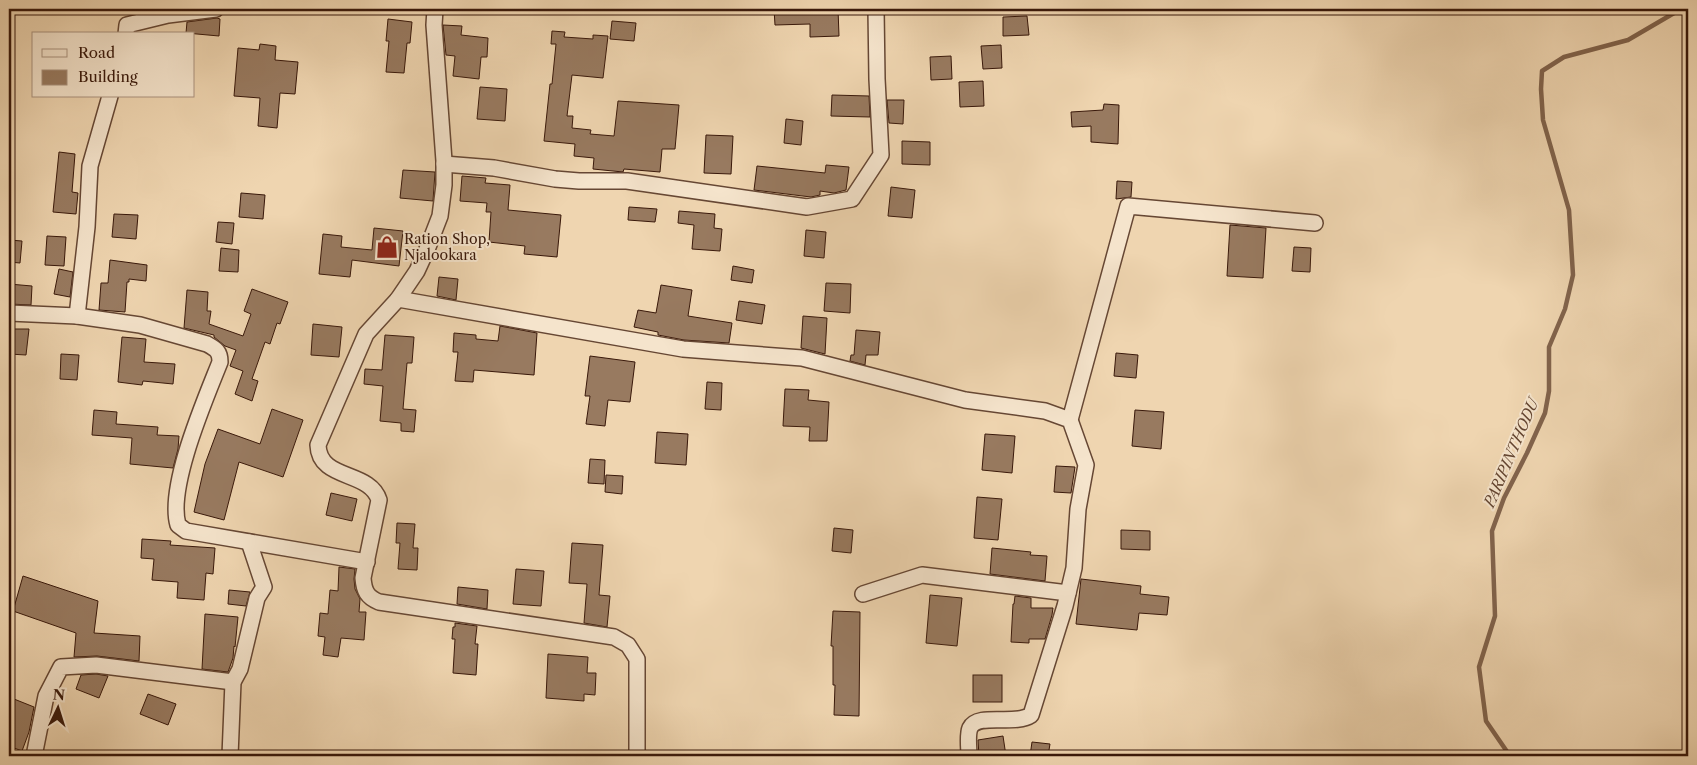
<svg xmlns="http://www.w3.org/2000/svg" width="1697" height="765" font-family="'Libre Caslon Text',serif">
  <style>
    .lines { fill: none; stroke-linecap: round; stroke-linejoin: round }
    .stream { stroke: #81634c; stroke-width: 4.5 }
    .building { fill: #987a60; stroke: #39180a }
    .street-casing { stroke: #664734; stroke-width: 18 }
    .street { stroke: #f5e4cc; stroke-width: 15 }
    .labels { text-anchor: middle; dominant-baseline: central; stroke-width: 4; stroke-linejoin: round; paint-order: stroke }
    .poi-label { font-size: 14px; fill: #39180a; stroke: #f5e4cc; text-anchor: start }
    .water-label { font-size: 15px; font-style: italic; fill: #634430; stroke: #f5e4cc }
  </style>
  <rect width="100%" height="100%" fill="#efd5b0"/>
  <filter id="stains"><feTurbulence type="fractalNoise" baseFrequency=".004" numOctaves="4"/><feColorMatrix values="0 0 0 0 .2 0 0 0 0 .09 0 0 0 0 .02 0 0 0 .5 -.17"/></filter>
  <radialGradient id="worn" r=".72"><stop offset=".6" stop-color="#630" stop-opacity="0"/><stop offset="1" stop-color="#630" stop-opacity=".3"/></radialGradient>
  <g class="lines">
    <polyline class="stream" points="1510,756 1486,721 1479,667 1495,616 1492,531 1504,498 1527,453 1545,413 1549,391 1549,347 1565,309 1573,275 1569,210 1543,120 1541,89 1542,71 1564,57 1628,40 1681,9"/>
  </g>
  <g class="building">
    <polygon points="774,9 838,9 839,36 810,37 810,24 775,25"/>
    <polygon points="1027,16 1029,35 1003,36 1003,17"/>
    <polygon points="217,18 220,19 219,36 186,33 187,22"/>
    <polygon points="388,19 412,22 410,43 407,43 404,73 386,72 389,41 386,41"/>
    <polygon points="612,21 636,23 634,41 610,39"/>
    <polygon points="443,25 462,26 461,35 488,38 487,57 481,57 479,79 453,76 455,56 446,55"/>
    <polygon points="552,31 565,32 564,37 593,39 593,35 608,36 603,78 572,75 567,116 573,116 572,128 591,130 590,134 614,136 618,101 679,105 675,149 662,149 660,172 624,169 623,172 593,169 594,158 574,156 575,144 544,141 550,84 552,84 556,44 551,44"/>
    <polygon points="260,44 276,46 275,60 298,62 295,94 280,93 277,128 258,126 260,98 234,96 238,48 259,50"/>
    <polygon points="1001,45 1002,68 983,69 981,46"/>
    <polygon points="951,56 952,79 931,80 930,57"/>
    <polygon points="983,81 984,106 960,107 959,82"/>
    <polygon points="480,87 507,89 505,121 477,119"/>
    <polygon points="832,95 869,96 870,117 831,116"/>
    <polygon points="887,100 904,100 903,124 889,123"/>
    <polygon points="1104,104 1119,105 1118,144 1091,142 1091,126 1072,127 1071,112 1103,110"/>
    <polygon points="786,119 803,121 801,145 784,143"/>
    <polygon points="706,135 733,136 731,174 704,173"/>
    <polygon points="902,141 930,142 930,165 902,164"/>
    <polygon points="59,152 75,154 72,192 78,193 76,214 53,212"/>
    <polygon points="826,165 849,167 846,190 834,193 820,191 820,195 811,197 754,190 757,166 825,173"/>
    <polygon points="403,170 435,172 433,201 400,198"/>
    <polygon points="462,176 486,178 485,183 510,185 508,210 561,215 557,257 524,254 525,246 489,242 491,212 486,212 487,203 460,201"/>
    <polygon points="1117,181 1132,182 1131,197 1116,199"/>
    <polygon points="891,187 915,190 912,218 888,216"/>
    <polygon points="241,193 265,195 263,219 239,217"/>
    <polygon points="629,207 657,209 655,222 628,220"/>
    <polygon points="679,211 715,214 714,228 722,229 720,251 692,249 694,225 678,223"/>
    <polygon points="114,214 138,215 136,239 112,237"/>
    <polygon points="218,222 234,223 232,244 216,242"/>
    <polygon points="1230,225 1266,228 1263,278 1227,276"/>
    <polygon points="374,228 403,231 399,266 352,260 350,277 319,274 323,234 342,236 341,247 372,250"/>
    <polygon points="806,230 826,232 824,258 804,256"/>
    <polygon points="47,236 66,237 64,266 45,265"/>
    <polygon points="9,240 22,241 20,263 9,262"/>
    <polygon points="1294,247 1311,248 1310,272 1292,271"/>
    <polygon points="221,248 239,250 238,272 219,271"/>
    <polygon points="110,260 147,265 146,281 129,279 129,282 127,282 125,312 99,310 101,283 108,283"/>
    <polygon points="733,266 754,270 752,283 731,280"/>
    <polygon points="59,269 73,272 70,297 54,294"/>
    <polygon points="439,277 458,279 456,300 437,296"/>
    <polygon points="826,283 851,284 850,313 824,311"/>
    <polygon points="9,284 32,286 31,305 9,304"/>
    <polygon points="661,285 692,290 688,316 732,323 729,343 684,340 658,335 658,332 634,327 638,310 656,313"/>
    <polygon points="252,289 288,302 280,324 277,323 270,344 265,342 252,379 258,381 252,401 235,394 243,371 230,366 236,350 225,346 214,337 214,335 184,328 187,290 208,292 207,311 211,311 209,324 243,336 251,314 244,311"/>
    <polygon points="739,301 765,305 762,324 736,320"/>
    <polygon points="803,316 827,318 825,354 801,348"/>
    <polygon points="313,324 342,327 339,357 311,355"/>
    <polygon points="500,326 537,333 534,375 474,370 473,382 455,381 458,352 453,352 454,333 476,335 476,339 498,341"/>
    <polygon points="9,329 29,329 26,355 9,354"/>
    <polygon points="856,330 880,332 878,355 866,355 865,365 850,361 851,355 854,355"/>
    <polygon points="385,335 414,337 412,363 407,363 403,409 416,410 414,432 401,431 401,423 380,421 383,386 364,384 365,369 382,370"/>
    <polygon points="122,337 146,339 144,362 175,364 173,384 143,381 142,385 118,382"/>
    <polygon points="1116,353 1138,355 1136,378 1114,376"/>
    <polygon points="61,354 79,355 77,380 60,379"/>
    <polygon points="590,356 635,362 630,402 608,400 605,426 586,424 590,396 585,396"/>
    <polygon points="707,382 722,383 721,410 705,409"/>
    <polygon points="785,389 809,390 808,400 829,402 827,441 809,441 810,427 783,426"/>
    <polygon points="272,409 303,420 283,477 239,462 224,520 194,512 205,464 218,429 260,444"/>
    <polygon points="94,410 117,412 116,424 158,427 157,435 179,436 178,449 173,468 130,464 132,438 92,435"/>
    <polygon points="1135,410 1164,412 1161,449 1132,446"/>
    <polygon points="657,432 688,434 686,465 655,463"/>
    <polygon points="985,434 1015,436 1012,473 982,470"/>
    <polygon points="590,459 605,460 604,484 588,483"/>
    <polygon points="1056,466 1075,467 1071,493 1054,492"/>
    <polygon points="606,475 623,476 622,494 605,492"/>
    <polygon points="331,493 357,499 352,521 326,515"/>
    <polygon points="977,497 1002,499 998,540 974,538"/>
    <polygon points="397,523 415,524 413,548 418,548 417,570 398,569 400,543 396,543"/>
    <polygon points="834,528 853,530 851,553 832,551"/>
    <polygon points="1121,530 1150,531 1150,550 1121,549"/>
    <polygon points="142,539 171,541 170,545 215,548 213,574 206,573 204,600 177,598 178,582 152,580 154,559 141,558"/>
    <polygon points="572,543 603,545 599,595 610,596 607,627 584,623 587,584 569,583"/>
    <polygon points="992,548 1031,552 1030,555 1047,556 1045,581 990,574"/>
    <polygon points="339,567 355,569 354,579 355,589 360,599 359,612 366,612 364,640 341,638 338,657 323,655 325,637 318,636 320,613 328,614 330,590 338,591"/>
    <polygon points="516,569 544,571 541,606 513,604"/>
    <polygon points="23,576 98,601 94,633 140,636 139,661 97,656 74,657 76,633 13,611"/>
    <polygon points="1081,579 1141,586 1140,594 1169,597 1167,615 1139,613 1137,630 1076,624"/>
    <polygon points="458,587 488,590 487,609 457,604"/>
    <polygon points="229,590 250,592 246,606 228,604"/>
    <polygon points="930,595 962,598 957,646 926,643"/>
    <polygon points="1015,596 1031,598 1031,608 1053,608 1052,615 1045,639 1029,639 1029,643 1011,642 1013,604 1014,604"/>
    <polygon points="833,611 860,612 859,716 834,715 835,685 833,685 833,646 831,646"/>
    <polygon points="205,614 238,617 235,647 234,646 233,658 228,672 202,669"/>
    <polygon points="455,623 477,626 475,644 478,644 476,675 453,673 455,639 452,639 453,627 455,627"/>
    <polygon points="548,654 588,657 587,673 596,673 595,695 584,694 584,701 546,698"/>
    <polygon points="96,674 108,676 99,698 76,689 81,675"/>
    <rect x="973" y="675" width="29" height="27"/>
    <polygon points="148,694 176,704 168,725 140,714"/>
    <polygon points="9,697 34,707 29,732 22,751 9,746"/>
    <polygon points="1003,736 1006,756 979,756 978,740"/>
    <polygon points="1032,742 1050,744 1048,756 1030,756"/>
  </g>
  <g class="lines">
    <defs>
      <g id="street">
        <path d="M435 9 434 25 444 161V185L440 216 428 247 417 271 398 299 366 334 318 445C319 481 370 470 379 500L363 578C364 591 367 597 379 602L614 637 628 645 637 659V756"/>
        <polyline points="126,34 127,25 168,15 216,9"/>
        <polyline points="444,164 494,168 555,179 579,181 627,181 807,207 852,199 881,155 877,79 876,9"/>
        <path d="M398 299 683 349 802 358 965 400 1045 411 1070 420 1086 465 1078 509 1074 568 1065 606 1031 715C1015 726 978 712 970 728 967 735 969 748 969 756"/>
        <path d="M9 313 77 316 140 325 207 344C216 349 220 351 220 362 205 400 167 487 178 525L186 531 367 562"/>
        <polyline points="77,316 87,227 90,166 110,96"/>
        <polyline points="1070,420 1128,206 1315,223"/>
        <polyline points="863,594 922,575 1068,593"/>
        <polyline points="34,756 46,696 61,667 96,665 233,682"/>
        <polyline points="230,756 233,682 240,669 257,598 264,587 249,542"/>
      </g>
    </defs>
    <use href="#street" class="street-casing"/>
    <use href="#street" class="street"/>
  </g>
  <defs>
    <symbol id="shop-bare" viewBox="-9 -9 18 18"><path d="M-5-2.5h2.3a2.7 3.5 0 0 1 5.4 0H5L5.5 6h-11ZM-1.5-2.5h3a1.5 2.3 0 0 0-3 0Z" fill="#8f2418" stroke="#f5e4cc" stroke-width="2.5" paint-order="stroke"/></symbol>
  </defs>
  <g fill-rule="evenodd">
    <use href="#shop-bare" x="371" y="231" width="32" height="32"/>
  </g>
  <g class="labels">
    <g class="poi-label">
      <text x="404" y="239">Ration Shop,<tspan x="404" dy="16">Njalookara</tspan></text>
    </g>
    <g class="water-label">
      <text transform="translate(1511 453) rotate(-67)">PARIPINTHODU</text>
    </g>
  </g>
  <rect width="1697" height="765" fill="none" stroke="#efd5b0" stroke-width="30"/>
  <rect x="10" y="10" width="1677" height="745" fill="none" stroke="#39180a" stroke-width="2.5"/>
  <rect x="15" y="15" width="1667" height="735" fill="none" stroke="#39180a"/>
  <rect x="32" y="32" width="162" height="65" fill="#f5e4cc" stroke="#aa927e"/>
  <rect x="42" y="49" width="25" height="8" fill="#f5e4cc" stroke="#aa927e"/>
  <text x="78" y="58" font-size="15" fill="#39180a">Road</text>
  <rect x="42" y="70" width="25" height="15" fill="#987a60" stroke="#aa927e"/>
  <text x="78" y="82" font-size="15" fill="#39180a">Building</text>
  <g transform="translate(58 708) rotate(4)" stroke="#f5e4cc" stroke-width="4" paint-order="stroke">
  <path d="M0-4L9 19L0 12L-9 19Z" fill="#39180a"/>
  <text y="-8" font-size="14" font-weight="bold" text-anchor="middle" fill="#39180a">N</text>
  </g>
  <rect width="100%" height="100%" filter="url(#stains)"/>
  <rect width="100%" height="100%" fill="url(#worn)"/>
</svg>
